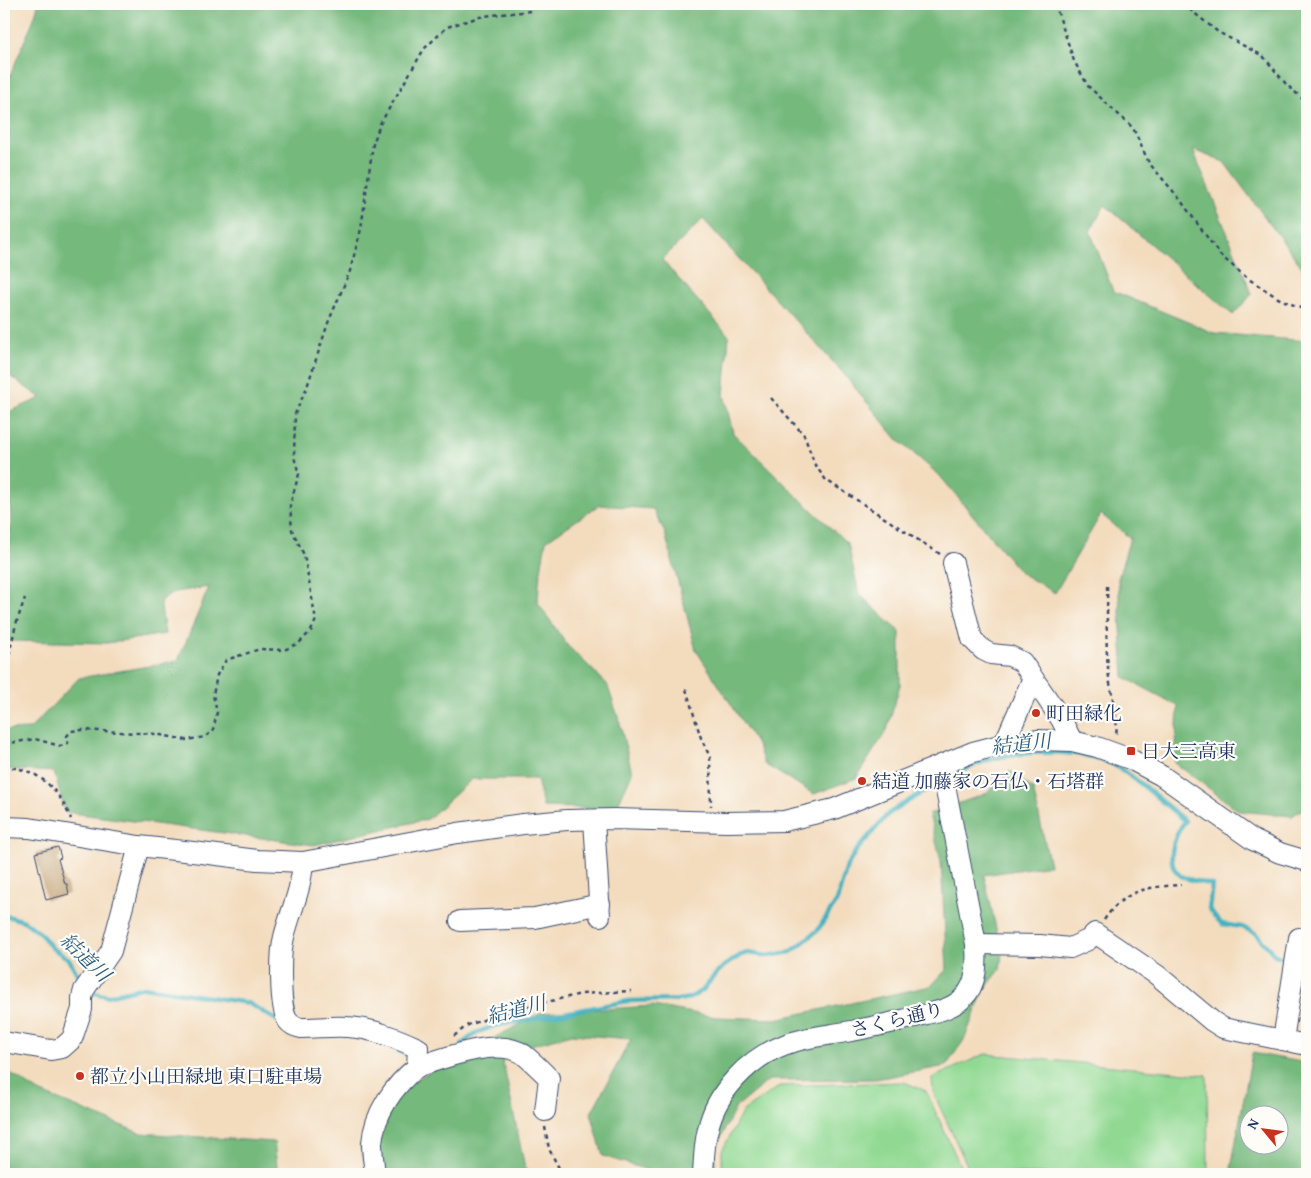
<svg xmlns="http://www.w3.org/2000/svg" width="1311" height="1178" font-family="'Gentium Book Plus','Noto Serif JP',serif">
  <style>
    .green { fill: #91d993; stroke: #568478 }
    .forest { fill: #74b97d; stroke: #48746e; fill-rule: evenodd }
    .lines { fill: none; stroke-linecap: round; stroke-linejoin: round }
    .stream { stroke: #43b1bf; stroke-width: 4.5 }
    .building { fill: #c1a073 }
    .minor-casing { stroke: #3b496c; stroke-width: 22 }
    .path { stroke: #3b496c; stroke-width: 2.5; stroke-dasharray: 4 4; stroke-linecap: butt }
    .minor { stroke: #fff; stroke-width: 20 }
    .poi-dot { fill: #c8321e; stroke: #fdfcf7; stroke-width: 2 }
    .labels { text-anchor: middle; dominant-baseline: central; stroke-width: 4.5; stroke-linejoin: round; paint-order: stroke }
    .poi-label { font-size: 19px; fill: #1b2f5e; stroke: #fdfcf7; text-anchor: start }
    .street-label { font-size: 19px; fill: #1b2f5e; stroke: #fdfcf7 }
    .water-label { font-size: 20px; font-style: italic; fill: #295c80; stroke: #fdfcf7 }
  </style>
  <rect width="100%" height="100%" fill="#fdfcf7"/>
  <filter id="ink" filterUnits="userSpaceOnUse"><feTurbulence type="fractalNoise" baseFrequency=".02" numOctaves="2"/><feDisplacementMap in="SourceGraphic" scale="10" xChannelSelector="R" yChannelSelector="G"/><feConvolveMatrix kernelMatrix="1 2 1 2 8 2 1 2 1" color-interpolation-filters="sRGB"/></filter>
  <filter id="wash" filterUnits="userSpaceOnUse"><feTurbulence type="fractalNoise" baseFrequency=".0096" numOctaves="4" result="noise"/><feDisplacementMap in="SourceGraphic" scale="20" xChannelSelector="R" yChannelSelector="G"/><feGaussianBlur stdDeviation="1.12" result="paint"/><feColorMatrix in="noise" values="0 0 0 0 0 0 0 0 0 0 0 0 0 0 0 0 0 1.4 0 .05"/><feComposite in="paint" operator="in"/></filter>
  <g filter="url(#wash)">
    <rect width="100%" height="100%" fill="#f3dcbe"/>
    <g class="green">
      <polygon points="985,1054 1207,1075 1208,1174 971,1174 933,1092 932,1078"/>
      <polygon points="904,1082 926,1091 964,1174 722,1174 722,1151 743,1111 780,1086"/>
    </g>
    <g class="forest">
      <polygon points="38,4 1307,4 1307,274 1224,162 1193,150 1252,294 1233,315 1105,205 1090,231 1113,291 1214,333 1307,341 1307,806 1292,816 1239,811 1175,763 1178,706 1124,677 1118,579 1130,538 1101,514 1055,593 1021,573 940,476 897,439 842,372 703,219 662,260 729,336 724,395 733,433 799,498 848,544 859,594 900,632 900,685 887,730 856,778 814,794 764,764 758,746 696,650 665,533 653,509 599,505 546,541 539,582 538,603 567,645 607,684 619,720 632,773 616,809 543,807 537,779 472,779 428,819 314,845 65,812 54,772 4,769 4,730 30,729 79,678 178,661 209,587 175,592 160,601 165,634 107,643 9,641 4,632 4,595 11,517 4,450 4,414 41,398 4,372 4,90 35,16"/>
      <polygon points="1010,771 1033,789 1050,865 984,875 1002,955 1000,970 984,990 964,1040 946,1066 876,1079 769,1080 736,1107 715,1149 715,1174 660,1174 603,1156 591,1113 631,1039 572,1034 501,1053 524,1163 529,1174 368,1174 360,1146 377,1100 541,1013 653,1006 716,1017 776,1019 931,986 947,969 941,861 929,814 985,794"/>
      <path d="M1252 1053 1307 1063V1174H1230ZM1248 1116H1278V1146H1248Z"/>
      <polygon points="4,1069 39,1092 140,1133 274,1142 278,1174 4,1174"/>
    </g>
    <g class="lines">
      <g class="stream">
        <path d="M957 773C968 768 980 762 992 759 1028 750 1087 748 1119 768 1143 783 1163 803 1185 821 1175 834 1163 864 1181 876 1190 881 1202 882 1212 885L1209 909 1215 917 1222 924 1242 927 1255 933 1275 955 1288 960"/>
        <polyline points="4,915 24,921 40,933 52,948 69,959 76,972 83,980"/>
        <polyline points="92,989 95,993 107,996 144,987 248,1003 280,1022"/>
        <polyline points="462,1044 476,1033 494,1026 628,1001 677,1000 690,998 703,990 713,977 724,966 741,955 748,953 768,956 791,952 817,931 837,901 847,866 856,851 888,814 929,788"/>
        <polyline points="393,1048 413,1057"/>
      </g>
    </g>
    <g id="blocks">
      <polygon class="building" points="58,847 61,858 58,859 65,884 67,884 69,894 46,900 35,853"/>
    </g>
  </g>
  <g filter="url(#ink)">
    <use href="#blocks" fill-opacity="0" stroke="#3b496c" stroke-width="1"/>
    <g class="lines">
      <defs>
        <g id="minor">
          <polyline points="953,563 972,639 983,650 991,654 1010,656 1022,662 1061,719 1072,741"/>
          <polyline points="1004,744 1033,678"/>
          <polyline points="594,820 600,916"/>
          <polyline points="4,827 29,828 139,846 193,852 257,860 303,862 458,833 523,824 567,820 614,819 727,822 784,821 834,809 973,752 1004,744 1038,740 1072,741 1097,747 1130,759 1162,776 1253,840 1280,853 1307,861"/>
          <path d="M303 862C301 892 291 909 284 937 280 952 279 1009 288 1021 291 1025 296 1027 301 1028 316 1028 332 1026 347 1027 372 1028 396 1038 418 1048L417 1067C394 1085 374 1114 372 1143 372 1153 374 1164 375 1174"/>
          <polyline points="460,921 535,918 600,904"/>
          <polyline points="976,944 1040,945 1070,948 1088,940 1095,933 1157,975 1212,1021 1223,1028 1307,1045"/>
          <polyline points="1283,1040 1299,938"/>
          <polyline points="4,1042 51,1050 62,1048 72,1039 82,1009 82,998 84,990 111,951 139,846"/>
          <path d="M417 1067C444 1058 497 1037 523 1054 532 1061 541 1070 549 1078L545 1111"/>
          <path d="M703 1174C704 1159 704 1144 708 1129 716 1092 749 1058 784 1045 802 1038 821 1036 840 1033 864 1029 887 1024 911 1018 928 1013 950 1011 963 998 978 984 977 962 976 944L941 765"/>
        </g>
      </defs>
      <use href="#minor" class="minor-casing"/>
      <g class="path">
        <polyline points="1055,4 1074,61 1088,86 1133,128 1149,163 1179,198 1220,255 1247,278 1278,298 1307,311"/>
        <polyline points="1183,4 1218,32 1263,56 1286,84 1307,103"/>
        <polyline points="771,398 804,435 815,465 826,480 940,554"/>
        <path d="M1107 586C1108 613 1105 641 1108 667 1109 689 1119 715 1116 736"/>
        <polyline points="686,689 701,738 710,757 711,806"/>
        <polyline points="4,694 8,679 10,650 16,624 25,598"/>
        <polyline points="4,744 35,739 60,746 68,743 67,736 71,731 83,730 156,734 186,740 205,737 213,731 217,712 213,695 217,675 226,660 260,649 284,650 299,643 311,631 316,620 304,555 292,530 290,505 299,474 294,457 295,414 307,387 328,323 350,271 361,229 373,144 380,124 424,49 447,27 483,16 531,11 539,4"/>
        <path d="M4 767C38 768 58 788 71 819"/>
        <path d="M1104 920C1125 889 1147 887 1181 885"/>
        <polyline points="454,1036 468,1025 521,1008 581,994 631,991"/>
        <polyline points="545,1127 549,1149 562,1174"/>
      </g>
      <use href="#minor" class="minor"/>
    </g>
  </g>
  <g class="poi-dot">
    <circle cx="1036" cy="713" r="5"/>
    <rect x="1126" y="746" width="10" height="10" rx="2.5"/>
    <circle cx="862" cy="781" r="5"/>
    <circle cx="80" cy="1076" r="5"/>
  </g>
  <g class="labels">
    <g class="poi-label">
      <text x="1046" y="713">町田緑化</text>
      <text x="1141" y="751">日大三高東</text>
      <text x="872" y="781">結道 加藤家の石仏・石塔群</text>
      <text x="90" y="1076">都立小山田緑地 東口駐車場</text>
    </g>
    <g class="street-label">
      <text transform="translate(897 1019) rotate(-14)">さくら通り</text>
    </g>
    <g class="water-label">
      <text transform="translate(1021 743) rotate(-6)">結道川</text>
      <text transform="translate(86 957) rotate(44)">結道川</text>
      <text transform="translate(516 1009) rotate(-14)">結道川</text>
    </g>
  </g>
  <rect width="1311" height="1178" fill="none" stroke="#fdfcf7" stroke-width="20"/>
  <g transform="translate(1264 1130) rotate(299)"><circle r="24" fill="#fdfcf7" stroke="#a3aaba"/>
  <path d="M0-4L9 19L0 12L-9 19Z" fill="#c8321e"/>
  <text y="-8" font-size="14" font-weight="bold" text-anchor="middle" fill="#1b2f5e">N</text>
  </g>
</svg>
